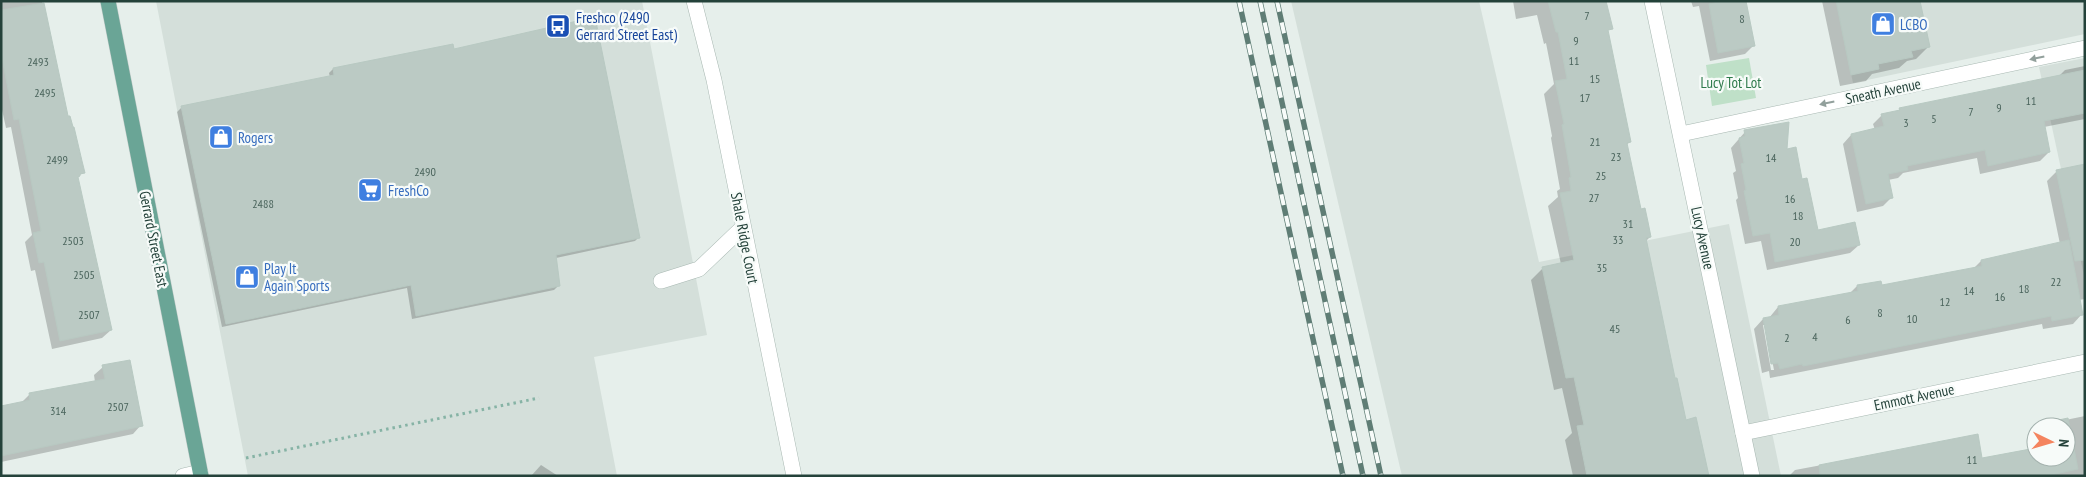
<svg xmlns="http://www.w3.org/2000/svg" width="2086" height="477" font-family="'PT Sans Narrow',sans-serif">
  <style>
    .built { fill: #d4dfda }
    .green { fill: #bfe0c8 }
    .shadow { fill: #0003; fill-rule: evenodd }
    .building { fill: #bbcac4; stroke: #b8c9c2 }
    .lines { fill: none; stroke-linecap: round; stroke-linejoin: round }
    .service-casing { stroke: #a8b8b2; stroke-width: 16 }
    .minor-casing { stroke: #a8b8b2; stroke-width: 16 }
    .primary-casing { stroke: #c2cac8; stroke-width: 16 }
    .path { stroke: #86b3a5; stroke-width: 3; stroke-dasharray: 2.5 4; stroke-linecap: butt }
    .service { stroke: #fff; stroke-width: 15 }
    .minor { stroke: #fff; stroke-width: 15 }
    .primary { stroke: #6aa596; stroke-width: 15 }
    .rail-casing { stroke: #5f7d75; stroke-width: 5.5 }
    .rail { stroke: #f7fbf9; stroke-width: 4; stroke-dasharray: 11; stroke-linecap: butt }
    .oneway { fill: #92a09c }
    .labels { text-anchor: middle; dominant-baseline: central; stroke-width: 4.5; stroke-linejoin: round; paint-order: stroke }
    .number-label { font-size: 12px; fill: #4a645c }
    .transit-label { font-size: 15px; fill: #164399; stroke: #f7fbf9; text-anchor: start }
    .shop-label { font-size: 15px; fill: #366cbe; stroke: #f7fbf9; text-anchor: start }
    .park-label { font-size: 15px; fill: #2d7a4b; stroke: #f7fbf9 }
    .street-label { font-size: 15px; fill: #24423a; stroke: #f7fbf9 }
  </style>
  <rect width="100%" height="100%" fill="#e6efeb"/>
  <g class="built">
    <polygon points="156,1 642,1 707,335 594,357 617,476 248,476"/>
    <polygon points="1291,1 1479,1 1539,262 1729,224 1781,476 1402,476"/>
    <polygon points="1836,1 2085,1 2085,34 1853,83"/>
    <polygon points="2085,58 2085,280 2039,67"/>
  </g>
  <polygon class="green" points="1749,58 1756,98 1712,106 1706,65"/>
  <g class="shadow">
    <polygon points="1,1 42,1 65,112 83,172 77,178 111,330 102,338 52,349 35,270 31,271 25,242 32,235 11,127 6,128 1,105"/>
    <polygon points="1513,1 1594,1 1630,142 1626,145 1640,210 1650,237 1646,241 1674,380 1685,421 1707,476 1573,476 1565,440 1572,433 1562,388 1554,390 1531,280 1543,268 1561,264 1548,206 1558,197 1557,191 1560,189 1551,138 1552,136 1544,94 1554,84 1546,43 1544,44 1537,15 1516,19"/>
    <polygon points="1691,1 1744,1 1753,46 1745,54 1710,61 1699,6 1693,7"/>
    <polygon points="1822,1 1919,1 1928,47 1916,59 1907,61 1899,68 1872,74 1866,81 1840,86"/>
    <polygon points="453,50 639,237 635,241 556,258 559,285 554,290 412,319 407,288 222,327 177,112 182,107 330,77 329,73 333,69"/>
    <polygon points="2085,66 2085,119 2044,127 2049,152 2040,161 1980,174 1977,158 1903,173 1898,178 1888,180 1891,198 1883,206 1857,212 1843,144 1851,135 1875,130 1873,124 1882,115 1897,112 1900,109 2059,76 2065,70"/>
    <polygon points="1745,132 1786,151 1801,180 1817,231 1859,245 1850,253 1767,270 1761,241 1745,244 1736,200 1738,198 1733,173 1736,171 1731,148"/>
    <path d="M2085 165V299L2079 300 2082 314 2073 324 2043 329 2042 324 1770 378 1769 371 1762 373 1754 329 1763 319 1769 318 1778 307 1850 293 1857 286H1881L1973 269 1981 261 2060 244 2047 181 2057 171ZM1763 325H1765L1774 370H1771Z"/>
    <polygon points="103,367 141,425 133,434 1,462 1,407 21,403 29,395 95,382 94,375"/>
    <polygon points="2085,416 2085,476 1789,476 1795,470 1977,436 1981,460 2031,450 2029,437 2036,429 2036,457 2066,457 2066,427 2038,427 2041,425"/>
    <polygon points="541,465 558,476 531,476"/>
  </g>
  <g class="building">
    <polygon points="1548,1 1606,1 1613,29 1608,30 1631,142 1627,143 1641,209 1645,208 1648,222 1651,237 1646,238 1675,378 1677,378 1686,420 1696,417 1709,476 1587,476 1577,426 1584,425 1574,377 1566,378 1542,267 1574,260 1560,193 1571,191 1569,178 1571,177 1562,125 1564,124 1555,81 1567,79 1558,32 1556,32"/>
    <polygon points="1722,1 1746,1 1755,46 1718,53 1709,4"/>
    <polygon points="1836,1 1920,1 1930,47 1911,51 1913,57 1878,64 1879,69 1851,75"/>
    <polygon points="44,3 67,111 68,116 70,116 73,127 74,127 82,161 85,173 80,174 80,176 78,177 112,330 60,341 44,262 39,263 33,233 41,231 19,119 14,120 1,53 1,10"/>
    <polygon points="595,17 640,238 556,255 560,286 416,316 411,285 226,324 181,106 334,75 333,68 453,44 454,49"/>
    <polygon points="2085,70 2085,113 2044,121 2050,152 1988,166 1985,150 1907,166 1908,170 1888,174 1893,198 1866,204 1851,134 1884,126 1881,114 1900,110 1899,108"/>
    <polygon points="1789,122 1787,149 1796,147 1802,179 1807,178 1818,230 1855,222 1860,245 1775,262 1770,233 1753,236 1744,191 1746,190 1741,164 1744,163 1739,138 1745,136 1744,130"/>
    <polygon points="2085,164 2085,260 2075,261 2056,170"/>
    <polygon points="2069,240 2083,315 2052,321 2051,316 1803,366 1802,364 1780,369 1778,363 1771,364 1763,318 1779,315 1778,306 1858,291 1857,285 1881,281 1882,285 1982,266 1981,260"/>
    <polygon points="130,360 143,426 1,456 1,406 30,400 29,393 105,379 102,365"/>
    <polygon points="2068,418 2078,469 2047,476 1820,476 1819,465 1978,434 1982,458 2036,448 2036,457 2066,457 2066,427 2041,427 2040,424"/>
  </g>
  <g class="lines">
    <defs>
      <polyline id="service" points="661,281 699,269 742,228"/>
      <g id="minor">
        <polyline points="694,1 714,80 794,476"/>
        <polyline points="1652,1 1752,476"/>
        <polyline points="1681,134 2085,48"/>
        <polyline points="1743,433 2085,362"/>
        <polyline points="183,476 200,472"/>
      </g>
      <polyline id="primary" points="108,1 201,476"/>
    </defs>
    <use href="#service" class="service-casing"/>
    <use href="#minor" class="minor-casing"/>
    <use href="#primary" class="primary-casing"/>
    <polyline class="path" points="246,458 539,398"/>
    <use href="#service" class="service"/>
    <use href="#minor" class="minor"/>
    <use href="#primary" class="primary"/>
    <defs>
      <g id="rail">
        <polyline points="1239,1 1343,476"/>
        <polyline points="1260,1 1363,476"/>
        <polyline points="1277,1 1381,476"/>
      </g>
    </defs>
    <use href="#rail" class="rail-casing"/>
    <use href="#rail" class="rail"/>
  </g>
  <defs><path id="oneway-solid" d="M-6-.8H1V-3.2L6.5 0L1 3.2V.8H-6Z" transform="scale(1.25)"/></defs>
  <g class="oneway">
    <use href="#oneway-solid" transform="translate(2037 58) rotate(168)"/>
    <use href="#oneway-solid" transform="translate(1827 103) rotate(168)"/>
  </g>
  <defs>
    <symbol id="shop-square" viewBox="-11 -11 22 22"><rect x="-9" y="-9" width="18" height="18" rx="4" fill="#3f7fe0" stroke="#f7fbf9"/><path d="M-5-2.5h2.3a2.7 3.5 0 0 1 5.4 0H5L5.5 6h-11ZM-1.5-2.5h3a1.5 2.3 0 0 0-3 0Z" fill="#fff"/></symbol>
    <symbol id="bus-square" viewBox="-11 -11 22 22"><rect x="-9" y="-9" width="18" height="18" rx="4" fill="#1a4fb4" stroke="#f7fbf9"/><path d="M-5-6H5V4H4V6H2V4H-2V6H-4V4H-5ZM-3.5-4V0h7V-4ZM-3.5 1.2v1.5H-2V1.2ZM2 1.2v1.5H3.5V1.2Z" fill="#fff"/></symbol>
    <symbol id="supermarket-square" viewBox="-11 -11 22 22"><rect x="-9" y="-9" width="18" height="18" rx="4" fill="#3f7fe0" stroke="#f7fbf9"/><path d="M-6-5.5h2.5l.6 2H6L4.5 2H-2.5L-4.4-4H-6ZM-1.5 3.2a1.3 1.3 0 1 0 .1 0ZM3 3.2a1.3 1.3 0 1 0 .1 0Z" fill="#fff"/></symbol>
  </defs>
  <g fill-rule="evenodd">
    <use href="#shop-square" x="1869" y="10" width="28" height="28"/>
    <use href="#bus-square" x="544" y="12" width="28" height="28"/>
    <use href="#shop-square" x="207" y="123" width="28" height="28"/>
    <use href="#supermarket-square" x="356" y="176" width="28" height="28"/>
    <use href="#shop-square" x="233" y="263" width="28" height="28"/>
  </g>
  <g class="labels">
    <g class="number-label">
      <text x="1587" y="15">7</text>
      <text x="1742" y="18">8</text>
      <text x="1576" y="40">9</text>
      <text x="1574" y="60">11</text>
      <text x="38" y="61">2493</text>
      <text x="1595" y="78">15</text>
      <text x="45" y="92">2495</text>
      <text x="1585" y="97">17</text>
      <text x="2031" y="100">11</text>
      <text x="1999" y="107">9</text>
      <text x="1971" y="111">7</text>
      <text x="1934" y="118">5</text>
      <text x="1906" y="122">3</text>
      <text x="1595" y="141">21</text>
      <text x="1616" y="156">23</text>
      <text x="1771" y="157">14</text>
      <text x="57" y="159">2499</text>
      <text x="425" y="171">2490</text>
      <text x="1601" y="175">25</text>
      <text x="1594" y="197">27</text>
      <text x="1790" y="198">16</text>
      <text x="263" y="203">2488</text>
      <text x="1798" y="215">18</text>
      <text x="1628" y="223">31</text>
      <text x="1618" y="239">33</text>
      <text x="73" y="240">2503</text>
      <text x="1795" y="241">20</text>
      <text x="1602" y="267">35</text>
      <text x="84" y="274">2505</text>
      <text x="2056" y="281">22</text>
      <text x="2024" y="288">18</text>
      <text x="1969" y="290">14</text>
      <text x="2000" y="296">16</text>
      <text x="1945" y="301">12</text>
      <text x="1880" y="312">8</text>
      <text x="89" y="314">2507</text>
      <text x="1912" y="318">10</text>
      <text x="1848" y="319">6</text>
      <text x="1615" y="328">45</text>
      <text x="1815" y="336">4</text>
      <text x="1787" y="337">2</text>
      <text x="118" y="406">2507</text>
      <text x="58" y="410">314</text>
      <text x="1972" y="459">11</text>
    </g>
    <g class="transit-label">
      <text x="576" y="17">Freshco (2490<tspan x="576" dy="17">Gerrard Street East)</tspan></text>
    </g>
    <g class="shop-label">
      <text x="1900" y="24">LCBO</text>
      <text x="238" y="137">Rogers</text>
      <text x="388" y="190">FreshCo</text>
      <text x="264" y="268">Play It<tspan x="264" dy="17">Again Sports</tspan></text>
    </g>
    <g class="park-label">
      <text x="1731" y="82">Lucy Tot Lot</text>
    </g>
    <g class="street-label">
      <text transform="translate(1883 91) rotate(-12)">Sneath Avenue</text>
      <text transform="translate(745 238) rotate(79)">Shale Ridge Court</text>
      <text transform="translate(1703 238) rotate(78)">Lucy Avenue</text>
      <text transform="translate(154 239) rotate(79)">Gerrard Street East</text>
      <text transform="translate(1914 397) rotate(-12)">Emmott Avenue</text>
    </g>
  </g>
  <rect width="2086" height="477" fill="none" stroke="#24423a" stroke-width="5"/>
  <g transform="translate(2051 442) rotate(95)"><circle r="24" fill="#f7fbf9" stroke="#a3b1ad"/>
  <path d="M0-4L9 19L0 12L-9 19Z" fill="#f4845f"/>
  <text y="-8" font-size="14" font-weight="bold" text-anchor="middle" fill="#24423a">N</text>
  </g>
</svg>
